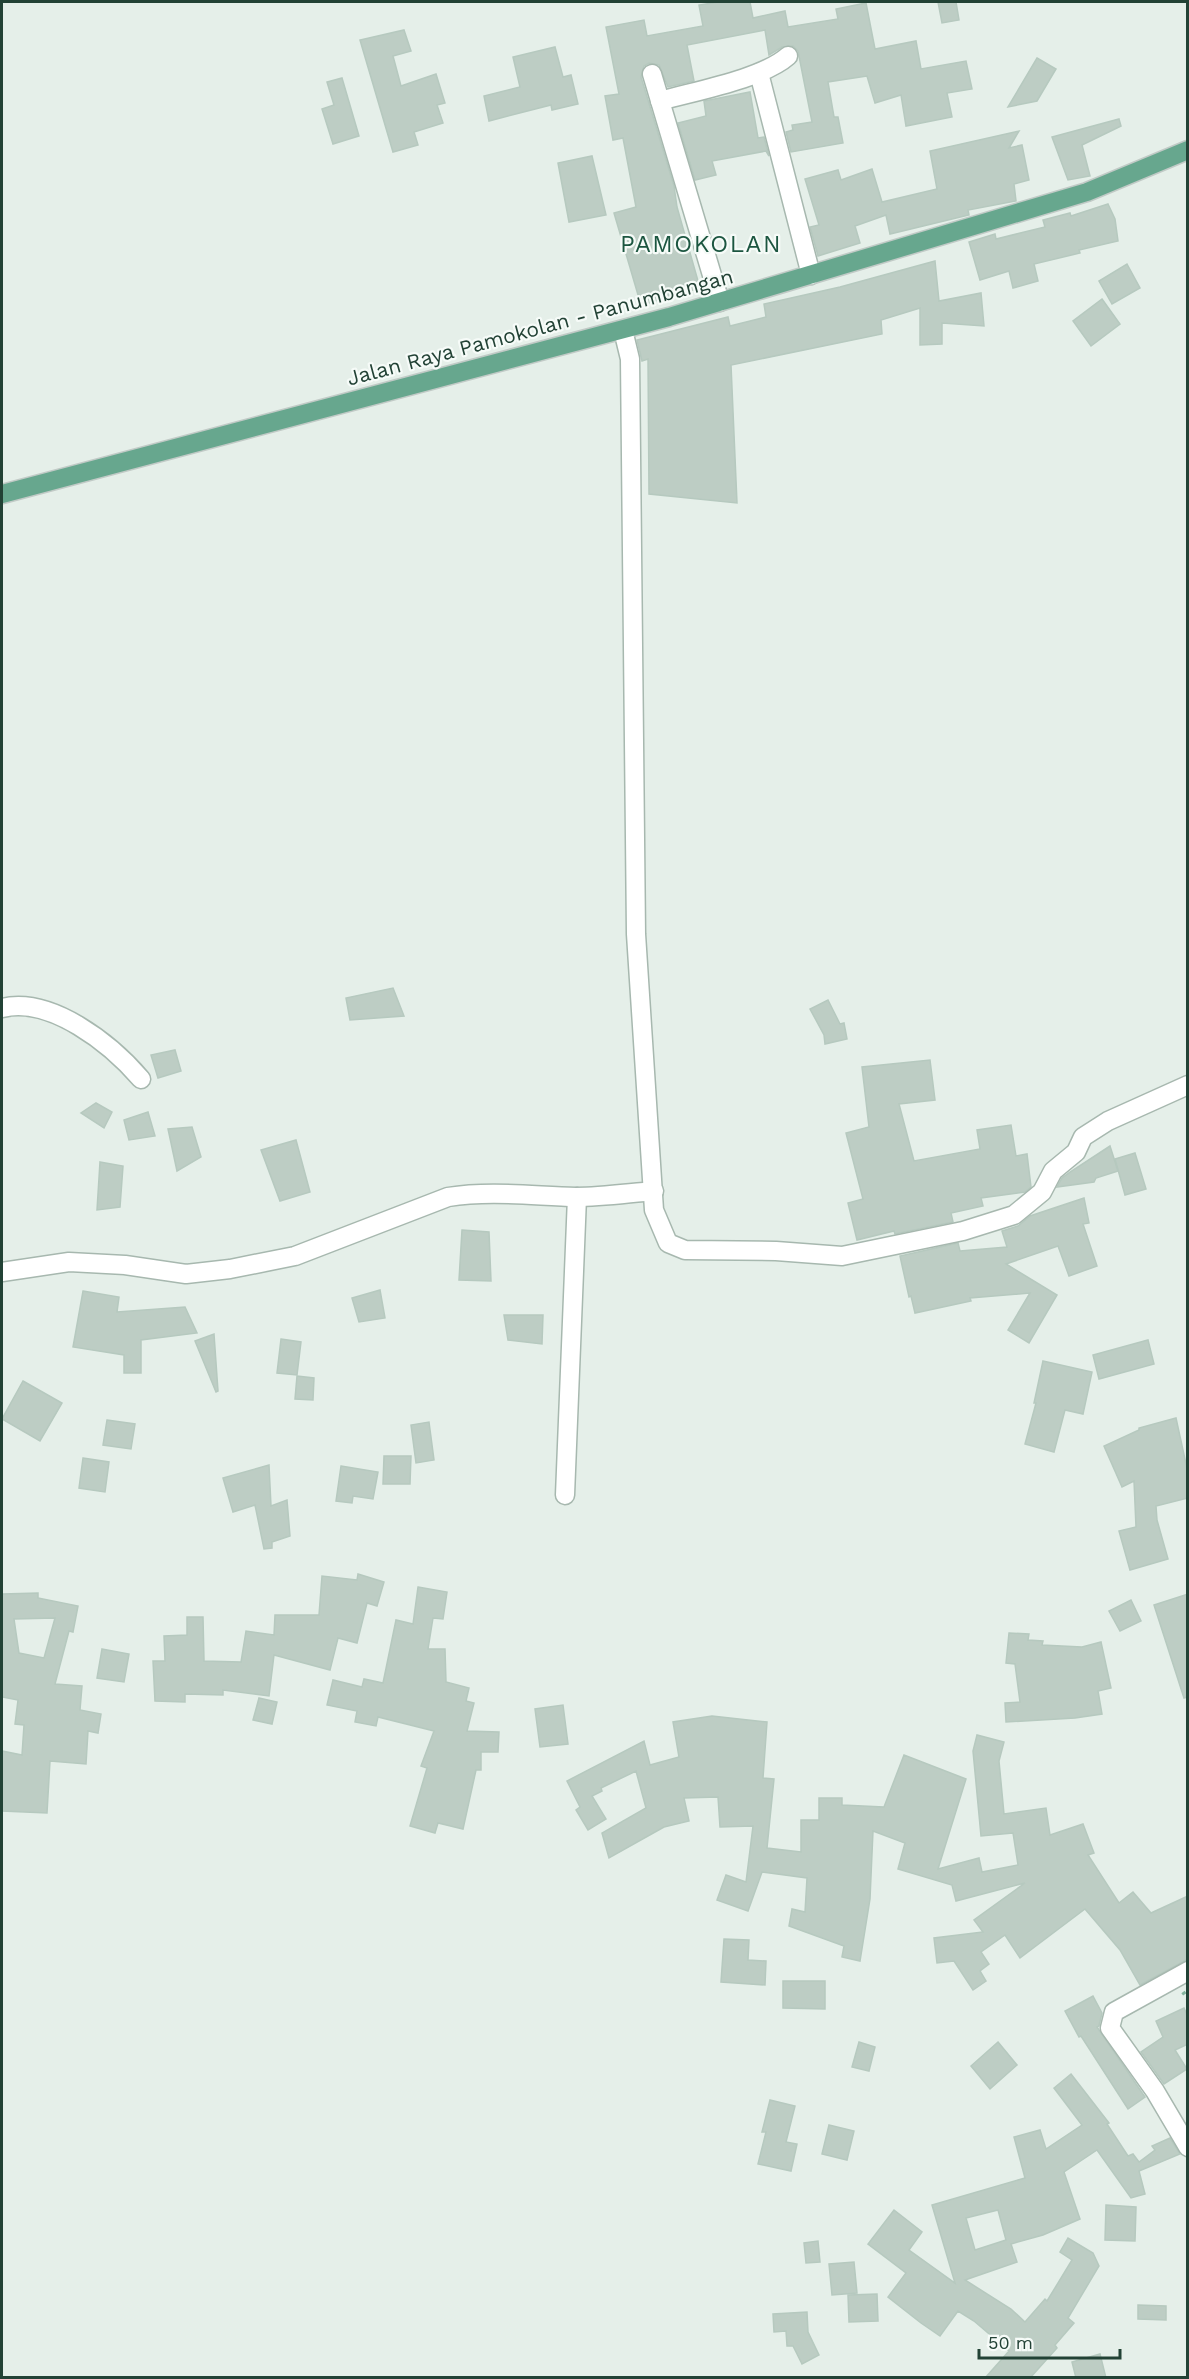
<svg xmlns="http://www.w3.org/2000/svg" width="1189" height="2379" font-family="'Work Sans',sans-serif">
  <style>
    .building { fill: #bdcdc4; stroke: #b6c9bf; stroke-width: 1.5; fill-rule: evenodd }
    .lines { fill: none; stroke-linecap: round; stroke-linejoin: round }
    .minor-casing { stroke: #a7b8af; stroke-width: 21 }
    .major-casing { stroke: #c1cac6; stroke-width: 21 }
    .path { stroke: #83b49e; stroke-width: 4; stroke-dasharray: 3 4.5; stroke-linecap: butt }
    .minor { stroke: #fff; stroke-width: 18 }
    .major { stroke: #67a78e; stroke-width: 18 }
    .labels { text-anchor: middle; dominant-baseline: central; stroke-width: 4.5; stroke-linejoin: round; paint-order: stroke }
    .street-label { font-size: 21px; fill: #224235; stroke: #f6fbf8 }
    .quarter-label { font-size: 24px; letter-spacing: 1.5px; fill: #1c5640; stroke: #f6fbf8 }
  </style>
  <rect width="100%" height="100%" fill="#e5efe9"/>
  <g class="building">
    <polygon points="718,2 750,2 753,18 785,11 788,27 838,19 836,9 866,3 875,49 916,41 921,69 966,61 972,89 947,93 952,117 906,126 901,95 875,103 867,76 828,82 834,117 838,117 843,143 791,152 786,132 793,130 792,125 812,122 798,51 793,46 782,47 769,55 765,30 687,45 694,81 668,87 659,65 649,63 644,66 641,77 674,186 677,207 700,288 641,305 614,213 636,207 623,138 613,140 605,96 619,94 606,27 644,20 647,36 703,26 699,5"/>
    <polygon points="938,2 956,2 959,20 942,23"/>
    <polygon points="404,30 411,51 393,56 401,86 436,74 445,103 437,105 443,123 414,132 418,145 393,152 360,40"/>
    <polygon points="555,47 563,77 571,75 578,104 552,110 551,105 489,121 484,96 520,87 513,57"/>
    <polygon points="1037,58 1056,69 1037,101 1008,107"/>
    <polygon points="342,78 359,136 333,144 322,109 334,105 327,82"/>
    <polygon points="750,92 758,138 764,137 769,156 766,151 712,161 716,175 695,180 678,123 706,116 704,101"/>
    <polygon points="1119,119 1121,126 1082,145 1090,176 1068,180 1052,137"/>
    <polygon points="1019,131 1009,148 1022,145 1029,180 1014,184 1016,201 968,210 969,215 890,234 886,215 855,226 860,243 818,256 810,227 819,225 805,179 838,170 841,180 872,169 882,202 937,189 930,151"/>
    <polygon points="592,156 606,215 569,222 558,163"/>
    <polygon points="1108,204 1115,219 1118,241 1079,250 1080,253 1034,264 1038,281 1013,288 1009,271 980,280 969,242 995,234 996,239 1045,227 1043,220 1070,213 1071,216"/>
    <polygon points="935,261 939,301 981,293 984,326 942,323 942,344 920,345 920,308 881,320 882,334 731,365 737,503 649,494 648,359 642,361 637,340 728,317 730,326 766,317 764,304 840,287"/>
    <polygon points="1127,264 1140,288 1112,304 1099,281"/>
    <polygon points="1102,299 1120,324 1091,346 1073,321"/>
    <polygon points="393,988 404,1016 350,1020 346,998"/>
    <polygon points="828,1000 840,1024 844,1023 847,1039 825,1044 824,1035 810,1009"/>
    <polygon points="175,1050 181,1071 158,1078 151,1055"/>
    <polygon points="930,1060 935,1100 899,1104 914,1161 980,1149 977,1130 1011,1125 1016,1156 1027,1154 1031,1187 1025,1192 981,1198 983,1206 951,1213 953,1222 895,1234 894,1231 857,1240 848,1203 863,1199 846,1133 869,1127 862,1067"/>
    <polygon points="96,1103 112,1112 104,1128 81,1113"/>
    <polygon points="148,1112 155,1136 129,1140 124,1120"/>
    <polygon points="192,1127 201,1157 177,1171 168,1129"/>
    <polygon points="296,1140 310,1192 280,1201 261,1150"/>
    <polygon points="1110,1146 1118,1171 1096,1178 1094,1182 1057,1187 1062,1178 1070,1172"/>
    <polygon points="1135,1153 1146,1189 1125,1195 1115,1159"/>
    <polygon points="100,1162 123,1166 120,1207 97,1210"/>
    <polygon points="1084,1198 1089,1223 1083,1224 1097,1266 1069,1276 1058,1246 1006,1264 1057,1295 1029,1343 1008,1330 1030,1293 970,1298 971,1301 915,1313 911,1296 909,1297 900,1256 958,1243 960,1251 1007,1247 1002,1231 1018,1226 1030,1216"/>
    <polygon points="462,1230 489,1232 491,1281 459,1280"/>
    <polygon points="380,1290 385,1318 359,1322 352,1298"/>
    <polygon points="83,1291 119,1297 117,1312 185,1307 197,1333 141,1340 141,1373 124,1373 124,1355 73,1347"/>
    <polygon points="504,1315 543,1315 542,1344 508,1340"/>
    <polygon points="214,1334 218,1391 216,1392 195,1341"/>
    <polygon points="281,1339 301,1342 297,1375 277,1373"/>
    <polygon points="1148,1340 1154,1364 1099,1379 1093,1355"/>
    <polygon points="1043,1361 1092,1372 1083,1414 1065,1410 1054,1452 1025,1444 1036,1403 1034,1403"/>
    <polygon points="297,1376 314,1378 313,1400 295,1399"/>
    <polygon points="23,1381 62,1403 40,1441 2,1419"/>
    <polygon points="1176,1418 1188,1473 1188,1498 1156,1506 1157,1520 1168,1559 1130,1570 1119,1531 1136,1527 1134,1481 1122,1487 1104,1446 1139,1430 1139,1428"/>
    <polygon points="107,1420 135,1424 131,1449 103,1445"/>
    <polygon points="429,1422 434,1460 416,1463 411,1425"/>
    <polygon points="384,1456 411,1456 410,1484 383,1484"/>
    <polygon points="83,1458 109,1462 105,1492 79,1488"/>
    <polygon points="269,1465 271,1506 287,1500 290,1536 272,1542 272,1548 264,1549 255,1505 233,1512 223,1478"/>
    <polygon points="341,1466 378,1472 373,1499 353,1496 352,1503 336,1501"/>
    <polygon points="358,1574 384,1582 377,1606 367,1603 357,1643 338,1638 330,1670 274,1655 269,1696 223,1690 223,1695 185,1694 185,1702 155,1701 153,1661 165,1661 164,1636 187,1635 187,1617 203,1617 204,1661 241,1662 246,1631 274,1635 275,1615 319,1615 322,1576 357,1580"/>
    <polygon points="418,1587 447,1592 443,1619 433,1618 428,1649 445,1649 446,1682 469,1688 466,1701 474,1703 467,1731 499,1732 498,1752 481,1752 481,1770 476,1770 463,1829 438,1823 435,1833 410,1826 427,1768 421,1766 434,1731 378,1717 376,1726 355,1722 357,1711 327,1705 333,1680 362,1687 364,1679 383,1683 396,1620 413,1624"/>
    <path d="M38 1593V1598L78 1606 73 1632 69 1631 55 1684 82 1686 80 1710 101 1714 98 1733 88 1731 86 1764 50 1761 47 1813 2 1811V1751L22 1755 24 1725 15 1724 18 1700 2 1697V1594ZM55 1618 44 1658 19 1653 14 1619Z"/>
    <polygon points="1188,1594 1188,1697 1184,1698 1154,1605"/>
    <polygon points="1131,1600 1141,1621 1120,1631 1109,1611"/>
    <polygon points="1009,1633 1029,1634 1028,1640 1043,1641 1042,1645 1082,1647 1101,1642 1111,1688 1098,1691 1102,1714 1075,1718 1006,1722 1005,1703 1020,1702 1015,1664 1006,1663"/>
    <polygon points="102,1649 129,1654 124,1682 97,1678"/>
    <polygon points="259,1698 277,1702 272,1724 253,1720"/>
    <polygon points="563,1705 568,1744 540,1747 535,1709"/>
    <polygon points="712,1716 767,1722 763,1778 774,1779 767,1848 801,1852 801,1820 819,1820 819,1798 842,1798 842,1805 884,1807 904,1755 966,1779 938,1869 979,1858 982,1872 1018,1865 1013,1833 981,1836 973,1751 977,1735 1004,1742 999,1761 1004,1814 1046,1808 1050,1835 1083,1824 1094,1853 1088,1855 1119,1903 1133,1892 1151,1913 1188,1896 1188,1959 1140,1985 1120,1950 1085,1909 1020,1958 1005,1935 981,1952 989,1964 980,1971 986,1981 973,1990 954,1961 937,1963 934,1938 983,1932 974,1920 1025,1883 956,1901 952,1885 898,1869 905,1843 873,1831 870,1899 860,1961 842,1957 844,1946 789,1926 792,1909 805,1912 807,1878 762,1872 748,1911 717,1900 726,1875 746,1882 753,1826 720,1827 718,1797 684,1798 689,1821 664,1827 609,1858 602,1833 646,1808 636,1771 601,1788 602,1791 592,1796 606,1819 588,1830 576,1810 580,1807 567,1781 644,1741 650,1765 679,1757 673,1722"/>
    <polygon points="724,1939 749,1940 748,1960 766,1961 765,1985 721,1982"/>
    <polygon points="783,1981 825,1981 825,2009 783,2008"/>
    <polygon points="1093,1996 1102,2013 1099,2026 1097,2027 1145,2097 1128,2109 1081,2036 1079,2037 1065,2011"/>
    <polygon points="1184,2008 1188,2017 1188,2044 1175,2050 1187,2069 1164,2084 1141,2052 1163,2037 1156,2021"/>
    <polygon points="859,2042 875,2047 869,2071 852,2067"/>
    <polygon points="998,2042 1017,2065 990,2089 971,2066"/>
    <path d="M1071 2074 1109 2123 1107 2124 1128 2156 1133 2154 1139 2162 1155 2150 1152 2146 1170 2138 1180 2154 1139 2171 1145 2194 1131 2198 1097 2150 1064 2172 1080 2219 1043 2235 1011 2244 1017 2262 965 2280 1011 2309 1025 2322 1045 2299 1047 2301 1072 2260 1060 2252 1068 2238 1093 2253 1099 2266 1068 2318 1074 2323 1055 2345 1057 2348 1030 2378H985L1009 2351 974 2321 958 2311 940 2336 921 2323 888 2297 906 2273 868 2244 894 2210 922 2232 909 2250 955 2283 932 2205 1025 2178 1014 2137 1040 2130 1046 2149 1082 2125 1054 2088ZM998 2210 1006 2240 975 2250 966 2218Z"/>
    <polygon points="770,2100 795,2106 786,2142 797,2144 791,2171 758,2164 766,2132 762,2132"/>
    <polygon points="829,2125 854,2131 847,2160 822,2154"/>
    <polygon points="1106,2205 1136,2207 1135,2241 1105,2240"/>
    <polygon points="818,2241 820,2262 806,2263 804,2243"/>
    <polygon points="854,2262 857,2293 832,2295 829,2264"/>
    <polygon points="877,2294 878,2321 849,2322 848,2295"/>
    <polygon points="1138,2305 1166,2306 1166,2320 1138,2319"/>
    <polygon points="807,2312 808,2332 819,2355 802,2364 793,2346 787,2346 786,2331 774,2332 773,2314"/>
    <polygon points="1100,2354 1106,2378 1076,2378 1072,2362"/>
  </g>
  <g class="lines">
    <defs>
      <g id="minor">
        <polyline points="759,73 811,275"/>
        <polyline points="652,74 720,302"/>
        <path d="M660 101C695 91 762 79 788 56"/>
        <polyline points="623,330 630,359 636,934 654,1210 668,1243 685,1250 776,1251 842,1256 963,1231 1014,1215 1042,1192 1053,1171 1076,1152 1083,1137 1108,1121 1188,1085"/>
        <path d="M2 1008C51 996 111 1044 141 1079"/>
        <path d="M2 1272 69 1262 125 1265 186 1274 230 1269 295 1256 448 1197C490 1190 534 1196 576 1197 602 1197 629 1193 654 1191"/>
        <polyline points="565,1495 577,1197"/>
        <polyline points="1188,1971 1114,2012 1110,2028 1155,2091 1188,2147"/>
      </g>
      <polyline id="major" points="2,494 669,317 1087,192 1188,150"/>
    </defs>
    <use href="#minor" class="minor-casing"/>
    <use href="#major" class="major-casing"/>
    <polyline class="path" points="1183,1992 1188,1999"/>
    <use href="#minor" class="minor"/>
    <use href="#major" class="major"/>
  </g>
  <g class="labels">
    <g class="street-label">
      <text transform="translate(540 327) rotate(-15)">Jalan Raya Pamokolan - Panumbangan</text>
    </g>
    <g class="quarter-label">
      <text x="701" y="244">PAMOKOLAN</text>
    </g>
  </g>
  <rect width="1189" height="2379" fill="none" stroke="#224235" stroke-width="6"/>
  <path d="M979 2349v9h141v-9" fill="none" stroke="#224235" stroke-width="3"/>
  <text x="988" y="2349" font-size="18" fill="#224235" stroke="#f6fbf8" stroke-width="4.5" paint-order="stroke">50 m</text>
</svg>
